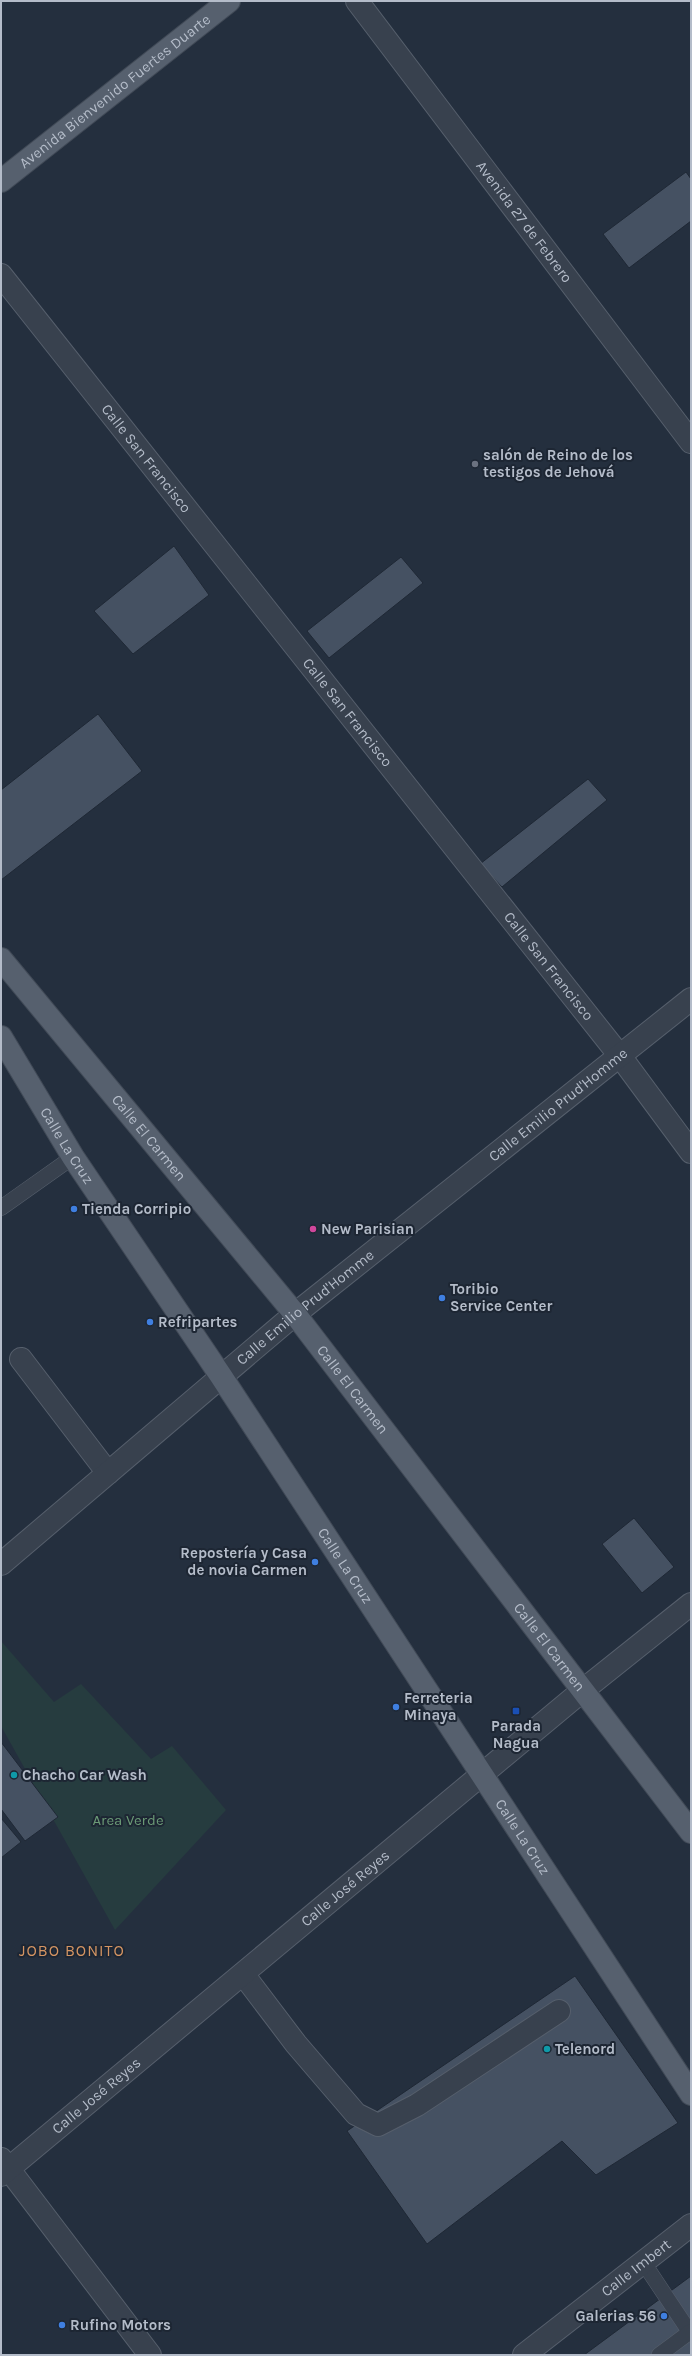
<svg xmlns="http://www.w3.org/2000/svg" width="692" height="2356" font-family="Karla,sans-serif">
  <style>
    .green { fill: #263c3f }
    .building { fill: #455162; stroke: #1f2835 }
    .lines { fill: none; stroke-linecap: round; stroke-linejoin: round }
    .service-casing { stroke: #565f6c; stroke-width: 16 }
    .minor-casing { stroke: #565f6c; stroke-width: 24 }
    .primary-casing { stroke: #414a57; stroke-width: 24 }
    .service { stroke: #38414e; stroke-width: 15 }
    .minor { stroke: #38414e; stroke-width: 22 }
    .primary { stroke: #56606e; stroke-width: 22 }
    .worship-dot { fill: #6b7280; stroke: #1d2633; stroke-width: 1.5 }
    .shop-dot { fill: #3f7fe0; stroke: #1d2633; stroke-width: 1.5 }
    .hotel-dot { fill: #d1479c; stroke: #1d2633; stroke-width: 1.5 }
    .transit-dot { fill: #1a4fb4; stroke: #1d2633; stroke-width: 1.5 }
    .culture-dot { fill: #0f9aa8; stroke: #1d2633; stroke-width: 1.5 }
    .labels { text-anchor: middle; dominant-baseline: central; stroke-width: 4; stroke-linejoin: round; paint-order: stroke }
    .street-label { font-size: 15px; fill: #b4bcc9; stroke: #1d2633 }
    .poi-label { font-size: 15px; font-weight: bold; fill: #b4bcc9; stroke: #1d2633; text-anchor: start }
    .park-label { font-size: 15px; fill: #6b9a76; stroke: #1d2633 }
    .neighbourhood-label { font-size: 16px; letter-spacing: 1px; fill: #d59563; stroke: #1d2633 }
  </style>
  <rect width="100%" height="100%" fill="#242f3e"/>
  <polygon class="green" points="1,1641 54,1702 81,1684 151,1759 172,1746 226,1810 115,1930 1,1726"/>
  <g class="building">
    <polygon points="686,172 691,179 691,221 629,268 603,234"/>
    <polygon points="174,546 209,595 133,654 94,611"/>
    <polygon points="401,557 423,583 329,658 307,631"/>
    <polygon points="98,714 142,771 1,880 1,790"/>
    <polygon points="588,779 607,800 502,887 480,864"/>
    <polygon points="634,1518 674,1567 642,1593 602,1544"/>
    <polygon points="1,1742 58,1817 25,1841 1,1809"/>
    <polygon points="1,1818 21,1842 1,1858"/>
    <polygon points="575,1976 678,2123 596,2175 562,2141 427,2244 347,2131"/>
    <polygon points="691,2276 691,2355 584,2355"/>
  </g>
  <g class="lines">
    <defs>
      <g id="service">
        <polyline points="1,1208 73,1157"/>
        <polyline points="643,2262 691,2334"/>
        <polyline points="659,2355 690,2332"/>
      </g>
      <g id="minor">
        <path id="s1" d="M357 1 691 442"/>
        <path id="s2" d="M1 275 620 1056 691 1152"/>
        <polyline points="21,1359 108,1473"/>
        <path id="s3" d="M1 1564 295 1314 691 999"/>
        <polyline points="243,1974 296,2044 356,2114 378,2125 417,2105 559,2011"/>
        <polyline points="1,2159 150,2355"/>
        <path id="s4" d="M1 2175 582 1691 691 1604"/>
        <path id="s5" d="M524 2355 691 2225"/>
      </g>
      <g id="primary">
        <path id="s6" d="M1 181 229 1"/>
        <path id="s7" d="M1 959 295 1314 691 1832"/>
        <path id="s8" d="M1 1037 73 1157 221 1376 691 2094"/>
      </g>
    </defs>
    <use href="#service" class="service-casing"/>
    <use href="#minor" class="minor-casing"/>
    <use href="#primary" class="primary-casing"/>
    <use href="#service" class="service"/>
    <use href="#minor" class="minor"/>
    <use href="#primary" class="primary"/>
  </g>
  <circle class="worship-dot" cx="475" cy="464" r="4"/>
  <g class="shop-dot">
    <circle cx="74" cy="1209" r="4"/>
    <circle cx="442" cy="1298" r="4"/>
    <circle cx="150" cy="1322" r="4"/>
    <circle cx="315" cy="1562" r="4"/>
    <circle cx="396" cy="1707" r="4"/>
    <circle cx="664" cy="2316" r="4"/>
    <circle cx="62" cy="2325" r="4"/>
  </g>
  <circle class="hotel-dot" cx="313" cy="1229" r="4"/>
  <rect class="transit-dot" x="512" y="1707" width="8" height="8" rx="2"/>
  <g class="culture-dot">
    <circle cx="14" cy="1775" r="4"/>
    <circle cx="547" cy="2049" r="4"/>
  </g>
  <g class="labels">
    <g class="street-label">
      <text stroke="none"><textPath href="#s6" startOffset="145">Avenida Bienvenido Fuertes Duarte</textPath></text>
      <text stroke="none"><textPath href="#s1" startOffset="277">Avenida 27 de Febrero</textPath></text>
      <text stroke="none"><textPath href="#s2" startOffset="234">Calle San Francisco</textPath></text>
      <text stroke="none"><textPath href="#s2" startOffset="558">Calle San Francisco</textPath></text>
      <text stroke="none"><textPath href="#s2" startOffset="882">Calle San Francisco</textPath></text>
      <text stroke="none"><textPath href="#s3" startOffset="722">Calle Emilio Prud'Homme</textPath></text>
      <text stroke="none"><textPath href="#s7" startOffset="232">Calle El Carmen</textPath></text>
      <text stroke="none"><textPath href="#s8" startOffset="127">Calle La Cruz</textPath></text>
      <text stroke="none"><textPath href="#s3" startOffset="398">Calle Emilio Prud'Homme</textPath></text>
      <text stroke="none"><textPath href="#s7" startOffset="556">Calle El Carmen</textPath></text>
      <text stroke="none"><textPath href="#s8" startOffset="631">Calle La Cruz</textPath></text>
      <text stroke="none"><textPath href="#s7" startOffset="880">Calle El Carmen</textPath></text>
      <text stroke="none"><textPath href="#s8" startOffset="955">Calle La Cruz</textPath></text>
      <text stroke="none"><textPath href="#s4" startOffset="448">Calle José Reyes</textPath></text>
      <text stroke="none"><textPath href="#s4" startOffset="124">Calle José Reyes</textPath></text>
      <text stroke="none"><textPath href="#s5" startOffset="142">Calle Imbert</textPath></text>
    </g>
    <g class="poi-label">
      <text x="483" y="455">salón de Reino de los<tspan x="483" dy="17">testigos de Jehová</tspan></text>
      <text x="82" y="1209">Tienda Corripio</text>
      <text x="321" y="1229">New Parisian</text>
      <text x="450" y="1289">Toribio<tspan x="450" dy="17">Service Center</tspan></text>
      <text x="158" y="1322">Refripartes</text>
      <text x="307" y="1553" text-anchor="end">Repostería y Casa<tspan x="307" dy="17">de novia Carmen</tspan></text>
      <text x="404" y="1698">Ferreteria<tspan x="404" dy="17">Minaya</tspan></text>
      <text x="516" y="1726" text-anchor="middle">Parada<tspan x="516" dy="17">Nagua</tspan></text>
      <text x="22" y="1775">Chacho Car Wash</text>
      <text x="555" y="2049">Telenord</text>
      <text x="656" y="2316" text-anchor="end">Galerias 56</text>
      <text x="70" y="2325">Rufino Motors</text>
    </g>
    <g class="park-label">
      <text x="128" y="1820">Area Verde</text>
    </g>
    <g class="neighbourhood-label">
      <text x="72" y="1950">JOBO BONITO</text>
    </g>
  </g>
  <rect width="692" height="2356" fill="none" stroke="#b4bcc9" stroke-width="4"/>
</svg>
